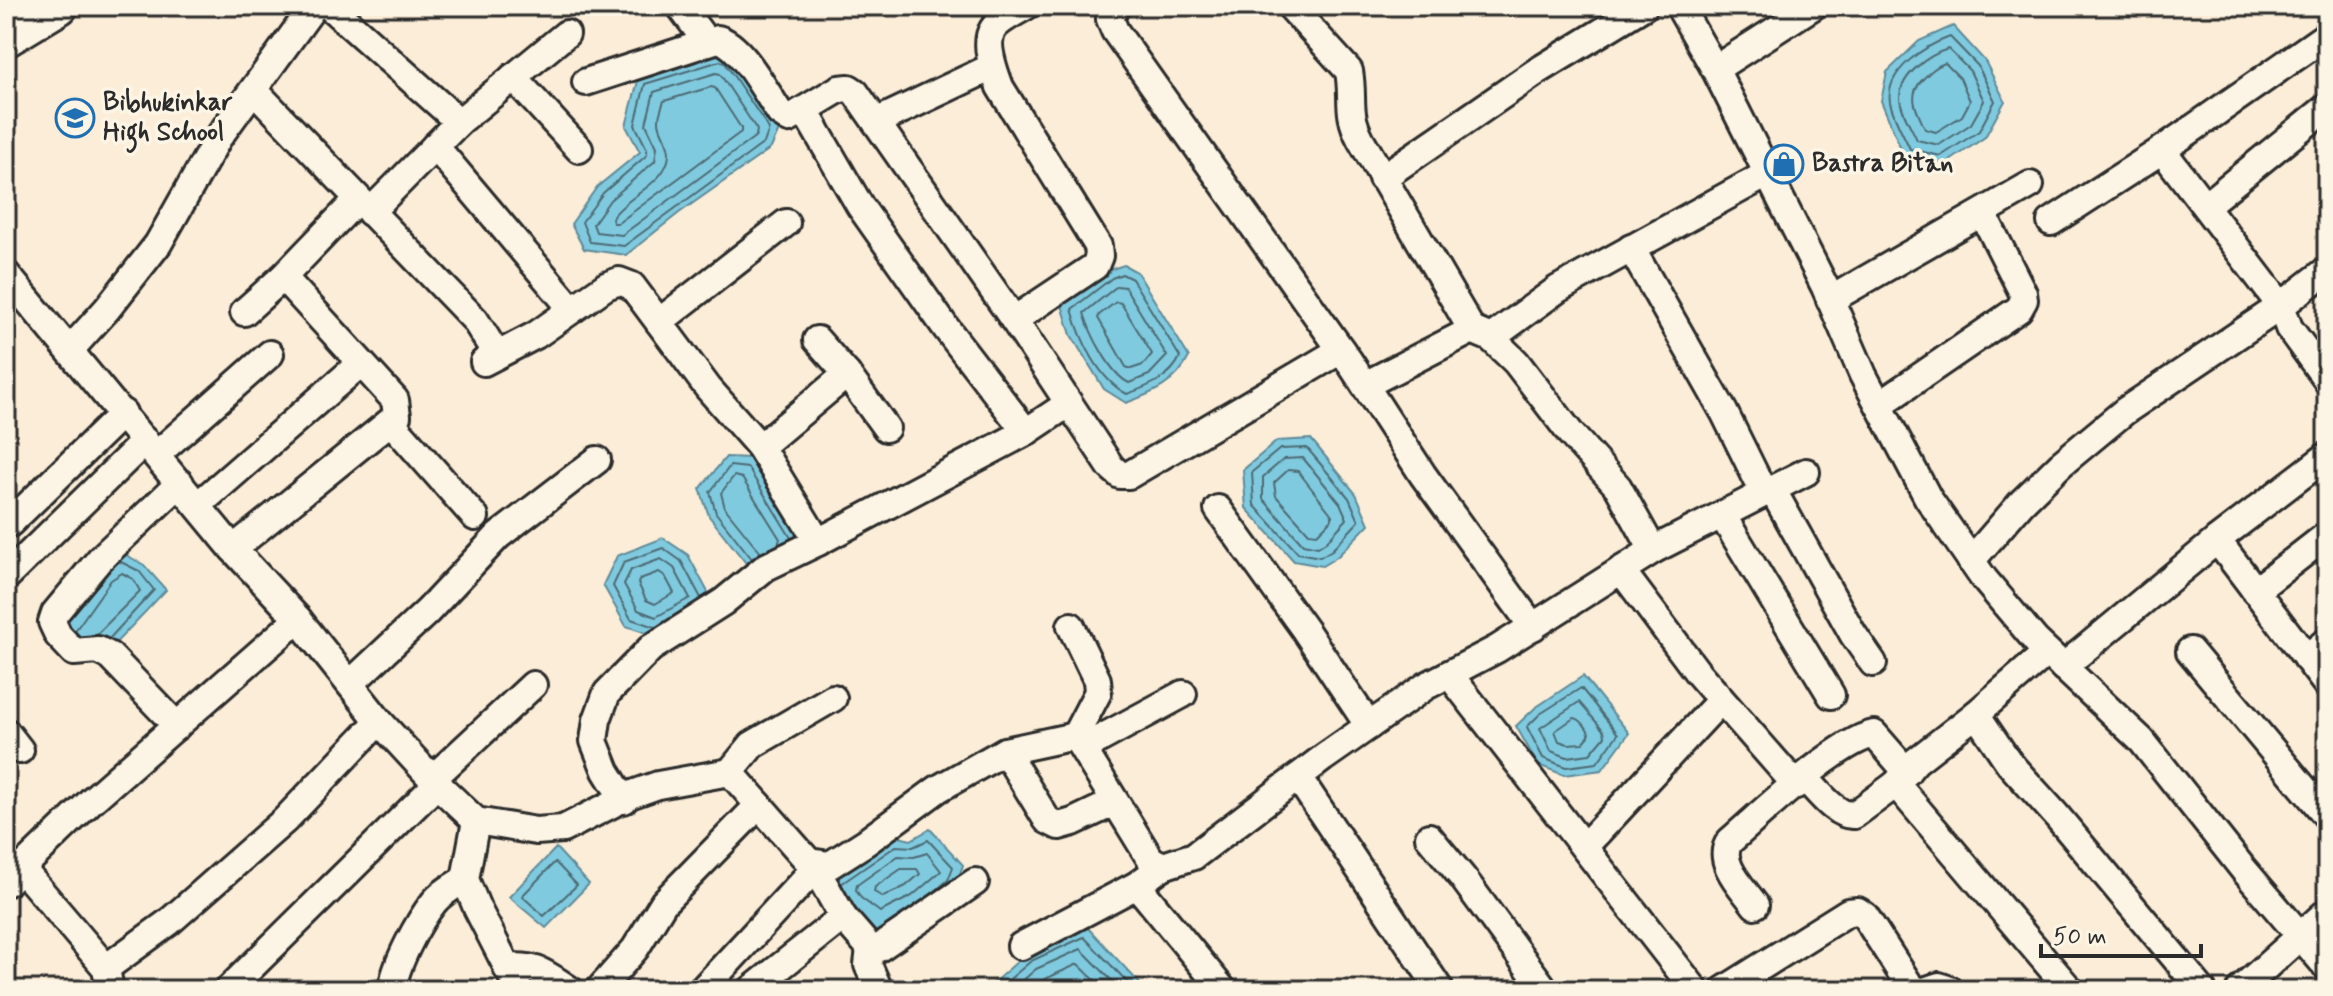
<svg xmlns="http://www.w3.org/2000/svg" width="2333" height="996" font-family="Mynerve,sans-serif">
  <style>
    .water { fill: #80cae0; stroke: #5e8a98; stroke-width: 2 }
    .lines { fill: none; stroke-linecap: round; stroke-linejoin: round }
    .shore { stroke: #4d6b73; stroke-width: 2 }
    .street-casing { stroke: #2b2b2b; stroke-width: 32 }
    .secondary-casing { stroke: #2b2b2b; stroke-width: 42 }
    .street { stroke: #fcf5e5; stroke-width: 26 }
    .secondary { stroke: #fcf5e5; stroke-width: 36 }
    .labels { text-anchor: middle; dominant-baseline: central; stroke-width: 7; stroke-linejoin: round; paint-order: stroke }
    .poi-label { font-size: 26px; font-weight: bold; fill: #2b2b2b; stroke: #fcf5e5; text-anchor: start }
  </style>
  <rect width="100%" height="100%" fill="#fbedd8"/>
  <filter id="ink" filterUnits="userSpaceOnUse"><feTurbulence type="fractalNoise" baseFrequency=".0125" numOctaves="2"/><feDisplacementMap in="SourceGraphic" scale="16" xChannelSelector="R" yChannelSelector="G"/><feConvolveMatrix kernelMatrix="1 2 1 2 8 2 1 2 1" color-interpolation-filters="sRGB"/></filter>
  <g filter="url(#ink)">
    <g class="water">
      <polygon points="1953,26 1985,61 2005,101 1985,137 1944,165 1904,156 1881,101 1887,72 1919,41"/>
      <polygon points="726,51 779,130 771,148 679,213 626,255 584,249 571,224 597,187 640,152 626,126 639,77"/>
      <path d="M1124 265 1137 272 1189 357C1176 384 1153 393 1126 403L1104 389 1071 335 1062 305 1109 270Z"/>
      <polygon points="1311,439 1356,494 1369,524 1337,557 1322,566 1294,561 1246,508 1243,470 1277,441"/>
      <polygon points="726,457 752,458 805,546 756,576 709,516 700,489"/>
      <polygon points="663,538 688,555 710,596 658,637 626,626 603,585 617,556"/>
      <polygon points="119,551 144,565 166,590 111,648 50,636"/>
      <polygon points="1583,676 1629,733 1602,770 1564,775 1538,765 1516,726 1535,708"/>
      <polygon points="930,829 963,865 956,885 877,934 848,910 829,882 895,836 911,840"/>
      <polygon points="556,848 589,884 546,928 509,897"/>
      <polygon points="1086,926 1146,990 985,990 1026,954"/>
    </g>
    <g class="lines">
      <g class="shore">
        <path d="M1950 37 1978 66 1995 101 1979 131 1941 156 1910 149C1904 135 1893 117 1890 102 1885 70 1925 46 1950 37Z"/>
        <path d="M1948 49 1970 71 1984 101 1971 124 1939 145 1917 140C1912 128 1900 110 1900 97 1901 74 1929 55 1948 49Z"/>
        <polygon points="720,61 725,63 769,129 764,143 624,246 590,242 582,222 603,193 647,155 647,149 635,125 645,84"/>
        <path d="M1945 63 1960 78 1970 101 1962 116 1936 132 1925 129C1917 110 1906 96 1923 79 1930 72 1936 66 1945 63Z"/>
        <polygon points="716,73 720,74 757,130 756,136 622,235 596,232 593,224 610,200 655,161 657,147 646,124 654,92"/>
        <path d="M711 87 715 88 741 128V132L618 223H613L612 218C626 196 667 183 669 155 670 141 658 131 659 120 659 114 662 107 664 101Z"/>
        <path d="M1122 274 1132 279 1180 357C1171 378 1147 387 1127 394 1099 380 1080 339 1072 309L1112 278Z"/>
        <path d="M1117 286 1125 287 1167 356 1149 375 1129 383C1110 374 1090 333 1084 313Z"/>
        <polygon points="1116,302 1121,303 1152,354 1143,365 1131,369 1126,367 1098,318 1099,315"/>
        <polygon points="1307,448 1349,498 1359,521 1332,550 1320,557 1298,553 1254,505 1252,472 1280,449"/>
        <polygon points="1303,458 1340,503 1347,519 1326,542 1318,547 1303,544 1263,499 1263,477 1284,459"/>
        <polygon points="1288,470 1298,471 1332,515 1332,519 1317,534 1309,533 1276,496 1274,483"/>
        <polyline points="761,553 725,508 721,493 734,476 742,478 780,539 778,544"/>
        <polygon points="661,559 674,568 690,598 656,617 638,610 624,584 631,570"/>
        <polyline points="752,559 716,513 710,492 730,466 748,468 791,538"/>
        <polygon points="659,572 665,576 674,593 655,604 646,600 638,583 640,579"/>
        <polyline points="655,627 631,619 613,586 624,562 663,548 681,561 701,598"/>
        <polyline points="75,631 111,580 122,573 133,579 140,591 96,635"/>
        <polyline points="109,639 154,590 139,571 119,561"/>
        <polygon points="1581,688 1618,734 1597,763 1566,767 1543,758 1527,727 1540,714"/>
        <polygon points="1579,702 1604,731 1605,736 1590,754 1567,757 1551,751 1540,728"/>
        <path d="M1574 718C1580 718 1590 730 1589 736L1583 743 1568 744 1559 741 1555 731Z"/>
        <polygon points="927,853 941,871 912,896 880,912 861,898 856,890 857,885 898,856 914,857"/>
        <polygon points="555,862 577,885 544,916 522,896"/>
        <polygon points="901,869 917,869 920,874 906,886 883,897 874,892 875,887"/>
        <polyline points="841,884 896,846 913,847 928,840 953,867 948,880 933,893"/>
        <polyline points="997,990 1031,961 1084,937 1135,990"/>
        <polyline points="1012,990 1036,969 1081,949 1121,990"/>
        <polyline points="1031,990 1043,980 1078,964 1105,990"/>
      </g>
      <defs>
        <g id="street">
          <polyline points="329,6 459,122"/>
          <polyline points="680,6 706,41"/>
          <polyline points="1116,6 1110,19 1115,31 1349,361 1423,475 1533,627"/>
          <path d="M1290 6 1349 71C1354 99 1346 112 1361 140L1472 330 1491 338"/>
          <polyline points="1679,6 1715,69 1825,287 1863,375 1928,498 1984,579 2036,641 2142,741 2244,870 2327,967"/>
          <polyline points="1715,69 1813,6"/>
          <polyline points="513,77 579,149"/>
          <path d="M586 82 718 39C742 45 766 93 780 113L789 119 839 89 849 88 855 92 1014 320 1111 467 1120 475H1129L1341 350"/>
          <polyline points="254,90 475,320 497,355"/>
          <polyline points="805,111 860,206 946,328 1026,432"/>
          <polyline points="876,122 992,67"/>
          <polyline points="435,146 572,309"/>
          <polyline points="2162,150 2281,306 2289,328 2327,380"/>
          <polyline points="1382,178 1536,72 1644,6"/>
          <polyline points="2205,206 2327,107"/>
          <polyline points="370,212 459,122 566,34"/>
          <polyline points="2051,222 2162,150 2327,35"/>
          <polyline points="1631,248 1724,412 1764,493"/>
          <polyline points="6,274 233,549 298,619 379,721 437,784 476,821 536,831 563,829 630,795 658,785 730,772 809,862 830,865 866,842 938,789 1005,751 1075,736 1151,860 1163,866 1194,856 1323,758 1426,686 1497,649 1653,550 1806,472"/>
          <polyline points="1830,300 2030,185"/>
          <polyline points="244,312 283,277 358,199"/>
          <path d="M1014 320 1095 266 1099 256 1098 246 1000 87C995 73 983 44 993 29 999 20 1016 12 1026 6"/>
          <polyline points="659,322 786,223"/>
          <polyline points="817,340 847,374 886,428"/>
          <polyline points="70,350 107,309 158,244 218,138 314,6"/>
          <polyline points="484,362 536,335 606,286 619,281 632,286 708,388 760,447 818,542"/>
          <polyline points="1365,385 1472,330"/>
          <polyline points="1879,405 2019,309 2024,300 2023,293 1983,214"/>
          <polyline points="391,422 475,517"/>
          <polyline points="760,447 847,374"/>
          <polyline points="156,455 270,354"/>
          <polyline points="1772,489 1853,634 1873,663"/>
          <polyline points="198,505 361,363"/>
          <polyline points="1218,509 1305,630 1369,726"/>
          <polyline points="1722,515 1831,695"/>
          <polyline points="10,523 123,413"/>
          <polyline points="2217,540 2327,685"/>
          <polyline points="233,549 397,416 395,400 283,277"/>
          <polyline points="1653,550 1618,487 1571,434 1516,362 1491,338 1558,289 1767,174"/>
          <polyline points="1971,561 2022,502 2061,464 2125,411 2281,306 2327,270"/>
          <polyline points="1621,570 1698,673 1796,785"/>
          <polyline points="6,577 145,441"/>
          <polyline points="2255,591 2327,535"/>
          <polyline points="1071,626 1097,680 1098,692 1075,736"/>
          <polyline points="2190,651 2327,816"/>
          <polyline points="2306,658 2327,641"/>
          <polyline points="2063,667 2217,540 2327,456"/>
          <polyline points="1449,674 1695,990"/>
          <polyline points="350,684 428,611 498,536 597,460"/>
          <polyline points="1976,714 2010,764 2056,815 2202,990"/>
          <polyline points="177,726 110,656 98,650 74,652 58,635 52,622 55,613 100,559 180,483"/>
          <polyline points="6,732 20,750"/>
          <polyline points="1083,748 1183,694"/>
          <polyline points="1005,751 1047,820 1059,826 1073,822 1115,802"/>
          <polyline points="730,772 752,745 833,698"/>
          <polyline points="1298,777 1440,990"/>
          <path d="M1805 778C1817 790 1836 817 1854 815L1896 784 1916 761 1976 714 2047 652"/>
          <polyline points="432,779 533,685"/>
          <polyline points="1896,784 2070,990"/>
          <polyline points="624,800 606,771 594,741 597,720 607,693 651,648 723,602 766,567 818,542 1026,432 1068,404"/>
          <polyline points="476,821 465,879 477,908 519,990"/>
          <polyline points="1429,837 1463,878 1545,990"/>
          <polyline points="1584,847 1721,700"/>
          <polyline points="815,868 843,917 870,948 879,948 975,882"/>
          <polyline points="22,869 106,968 110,990"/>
          <polyline points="6,883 91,801 298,619"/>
          <polyline points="1137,885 1223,990"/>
          <path d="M1755 905C1743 888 1715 861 1730 841 1762 813 1836 742 1874 734L1907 772"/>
          <polyline points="1021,946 1137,885 1163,866"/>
          <polyline points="870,948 868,965 879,990"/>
          <polyline points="106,968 169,922 285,820 379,721"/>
          <path d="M507 968C537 964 547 975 570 990"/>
          <polyline points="228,990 437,784"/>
          <path d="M392 990C395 965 418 922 434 902 442 892 454 886 465 879"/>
          <polyline points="599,990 635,949 664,902 759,805"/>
          <polyline points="702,990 819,864"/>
          <polyline points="751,990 843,917"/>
          <polyline points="1724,990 1848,912 1858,911 1865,916 1910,986 1917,990"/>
          <polyline points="1927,990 1939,986 1950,990"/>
          <polyline points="2240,990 2327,912"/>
        </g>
        <polyline id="secondary" points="6,38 59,6"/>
      </defs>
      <use href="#street" class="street-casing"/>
      <use href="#secondary" class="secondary-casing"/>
      <use href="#street" class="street"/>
      <use href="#secondary" class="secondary"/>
    </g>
  </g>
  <defs>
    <symbol id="school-ring" viewBox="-11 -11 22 22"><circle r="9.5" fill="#fcf5e5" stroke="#1f6fb2" stroke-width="1.5"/><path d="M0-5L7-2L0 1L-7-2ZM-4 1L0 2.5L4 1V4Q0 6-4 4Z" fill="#1f6fb2"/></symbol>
    <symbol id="shop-ring" viewBox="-11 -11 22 22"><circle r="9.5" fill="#fcf5e5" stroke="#1f6fb2" stroke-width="1.5"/><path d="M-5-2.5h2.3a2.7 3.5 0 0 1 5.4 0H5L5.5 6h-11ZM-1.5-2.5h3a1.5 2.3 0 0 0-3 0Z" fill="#1f6fb2"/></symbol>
  </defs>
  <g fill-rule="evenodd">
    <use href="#school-ring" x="53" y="96" width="44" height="44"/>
    <use href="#shop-ring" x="1762" y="142" width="44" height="44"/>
  </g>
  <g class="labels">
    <g class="poi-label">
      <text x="103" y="103">Bibhukinkar<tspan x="103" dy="30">High School</tspan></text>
      <text x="1812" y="164">Bastra Bitan</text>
    </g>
  </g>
  <rect width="2333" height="996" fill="none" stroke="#fcf5e5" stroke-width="32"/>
  <rect x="16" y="16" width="2301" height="964" fill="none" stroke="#2b2b2b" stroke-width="3" filter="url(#ink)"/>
  <path d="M2041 944v12h160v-12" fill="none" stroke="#2b2b2b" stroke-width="4"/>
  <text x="2053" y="944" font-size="24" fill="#2b2b2b" stroke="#fcf5e5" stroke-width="6" paint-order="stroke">50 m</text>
</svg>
